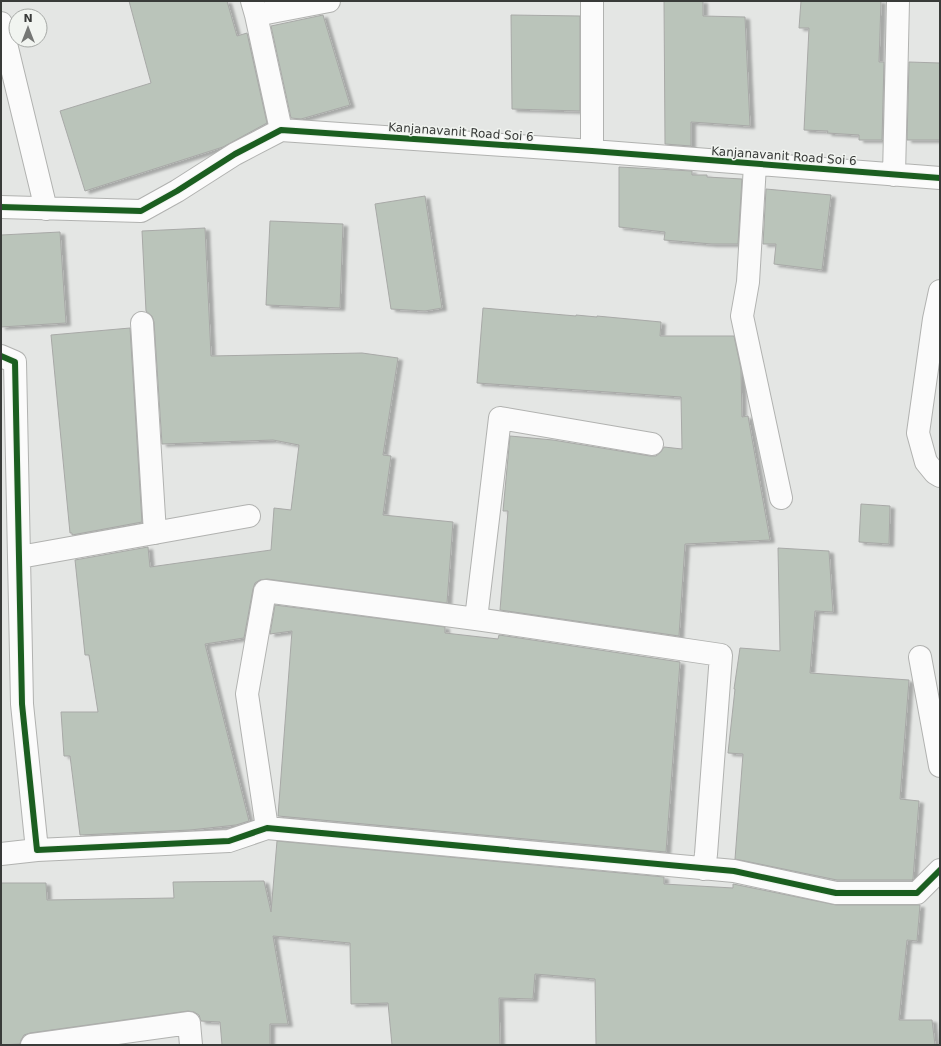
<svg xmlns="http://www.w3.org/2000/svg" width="941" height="1046" font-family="'DejaVu Sans',sans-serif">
<defs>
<filter id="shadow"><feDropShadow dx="4.5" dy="2.5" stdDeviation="1" flood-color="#0004"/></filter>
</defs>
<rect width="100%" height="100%" fill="#e4e6e4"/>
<path fill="#bac4ba" stroke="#a8a9a7" filter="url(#shadow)" d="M129 1H227L237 36 247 33 267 123 223 147 85 191 60 111 151 83Z
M664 1H703V16L745 17 750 126 691 122V146L665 144Z
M801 1H881L879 62H884L882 140H859V135L827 133 828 131 804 130 809 28H799Z
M323 15 350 105 301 119 291 118 271 26Z
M511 15 580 16V111L512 109Z
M909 62 940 63V140H907Z
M619 167 692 171V175H707V177L742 179 738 244H712L664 240 665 232 619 227Z
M766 189 831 195 822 270 774 264 776 244H763Z
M425 196 442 308 425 311 391 309 375 204Z
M270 221 343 224 340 308 266 305Z
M205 228 211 356 362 353 398 358 383 455 391 456 383 515 453 522 447 603 267 579 260 580 255 583 253 589 244 638 205 644 249 821 236 825 190 830 80 835 70 756H64L61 712H98L89 655H85L75 560 148 547 150 567 271 550 274 508 291 510 299 445 273 440 162 444 154 322 152 316 146 311 142 231Z
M60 232 66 323 1 327V235Z
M483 308 576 316V315L597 317V316L661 322 660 336H734L741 369 742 417 748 416 770 540 685 544 679 636 500 610 508 511H503L510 436 553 440 650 456H656L661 452 664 447 682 449 681 397 477 383Z
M130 328 142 522 72 535V533H70L51 335Z
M861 504 890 506 889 544 859 542Z
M778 548 829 551 833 612 815 611 810 673 909 680 900 799 919 801 913 879 912 880H837L735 859 743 754 728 753 735 689H734L740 648 780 651Z
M275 605 445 627V633L498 639 499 635 680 662 666 852 278 816 292 631 270 634Z
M277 841 664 877V884L733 888V884L836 905H920L917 941 907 940 899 1020H932L935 1045H596L595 979 535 974 533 999 499 998 500 1045H392L388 1003 351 1004 350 943 273 936 288 1024H270V1045H222L220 1022 201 1021 199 1015 194 1012 188 1011 30 1033 24 1035 21 1040 20 1044 1 1045V883H46L47 900 174 898 173 882 264 881 271 912Z"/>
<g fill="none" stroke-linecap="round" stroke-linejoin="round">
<defs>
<path id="minor" d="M252 1 256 15 281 130
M592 1V151
M256 15 329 1
M1 23 46 209
M755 165 748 282 742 316 781 498
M894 175 898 1
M1 207 141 211 177 191 235 154 281 130 592 151 940 178
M940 291 934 319 918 433 926 462 935 473 940 476
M142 323 155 533
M1 356 15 362 22 704 37 850 229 841 267 828 734 871 836 893H917L940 870
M20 557 249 516
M476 619 500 418 652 444
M920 657 940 766
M267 828 247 694 265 591 476 619 721 655 706 854 704 869
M1 854 37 850
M32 1045 189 1023 191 1045"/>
</defs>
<use href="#minor" stroke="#b1b2b0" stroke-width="24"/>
<use href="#minor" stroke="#fbfbfb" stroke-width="22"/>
<defs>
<path id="cycleway" d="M1 207 141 211 177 191 235 154 281 130 592 151 940 178
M1 356 15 362 22 704 37 850 229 841 267 828 734 871 836 893H917L940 870"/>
</defs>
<use href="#cycleway" stroke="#f1f4f0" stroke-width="8"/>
<use href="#cycleway" stroke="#1b5e20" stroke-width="6"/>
</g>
<g text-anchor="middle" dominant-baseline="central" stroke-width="3" stroke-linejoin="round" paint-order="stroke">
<g font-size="12" fill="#393b39" stroke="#f1f4f0">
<text transform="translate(461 132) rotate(4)">Kanjanavanit Road Soi 6</text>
<text transform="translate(784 156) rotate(4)">Kanjanavanit Road Soi 6</text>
</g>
</g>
<rect width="941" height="1046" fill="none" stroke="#393b39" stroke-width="4"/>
<g transform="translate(28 28)"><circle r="19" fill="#f1f4f0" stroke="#a7aaa7"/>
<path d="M0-3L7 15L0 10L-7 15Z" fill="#757775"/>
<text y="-6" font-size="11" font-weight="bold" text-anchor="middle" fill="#393b39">N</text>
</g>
</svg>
